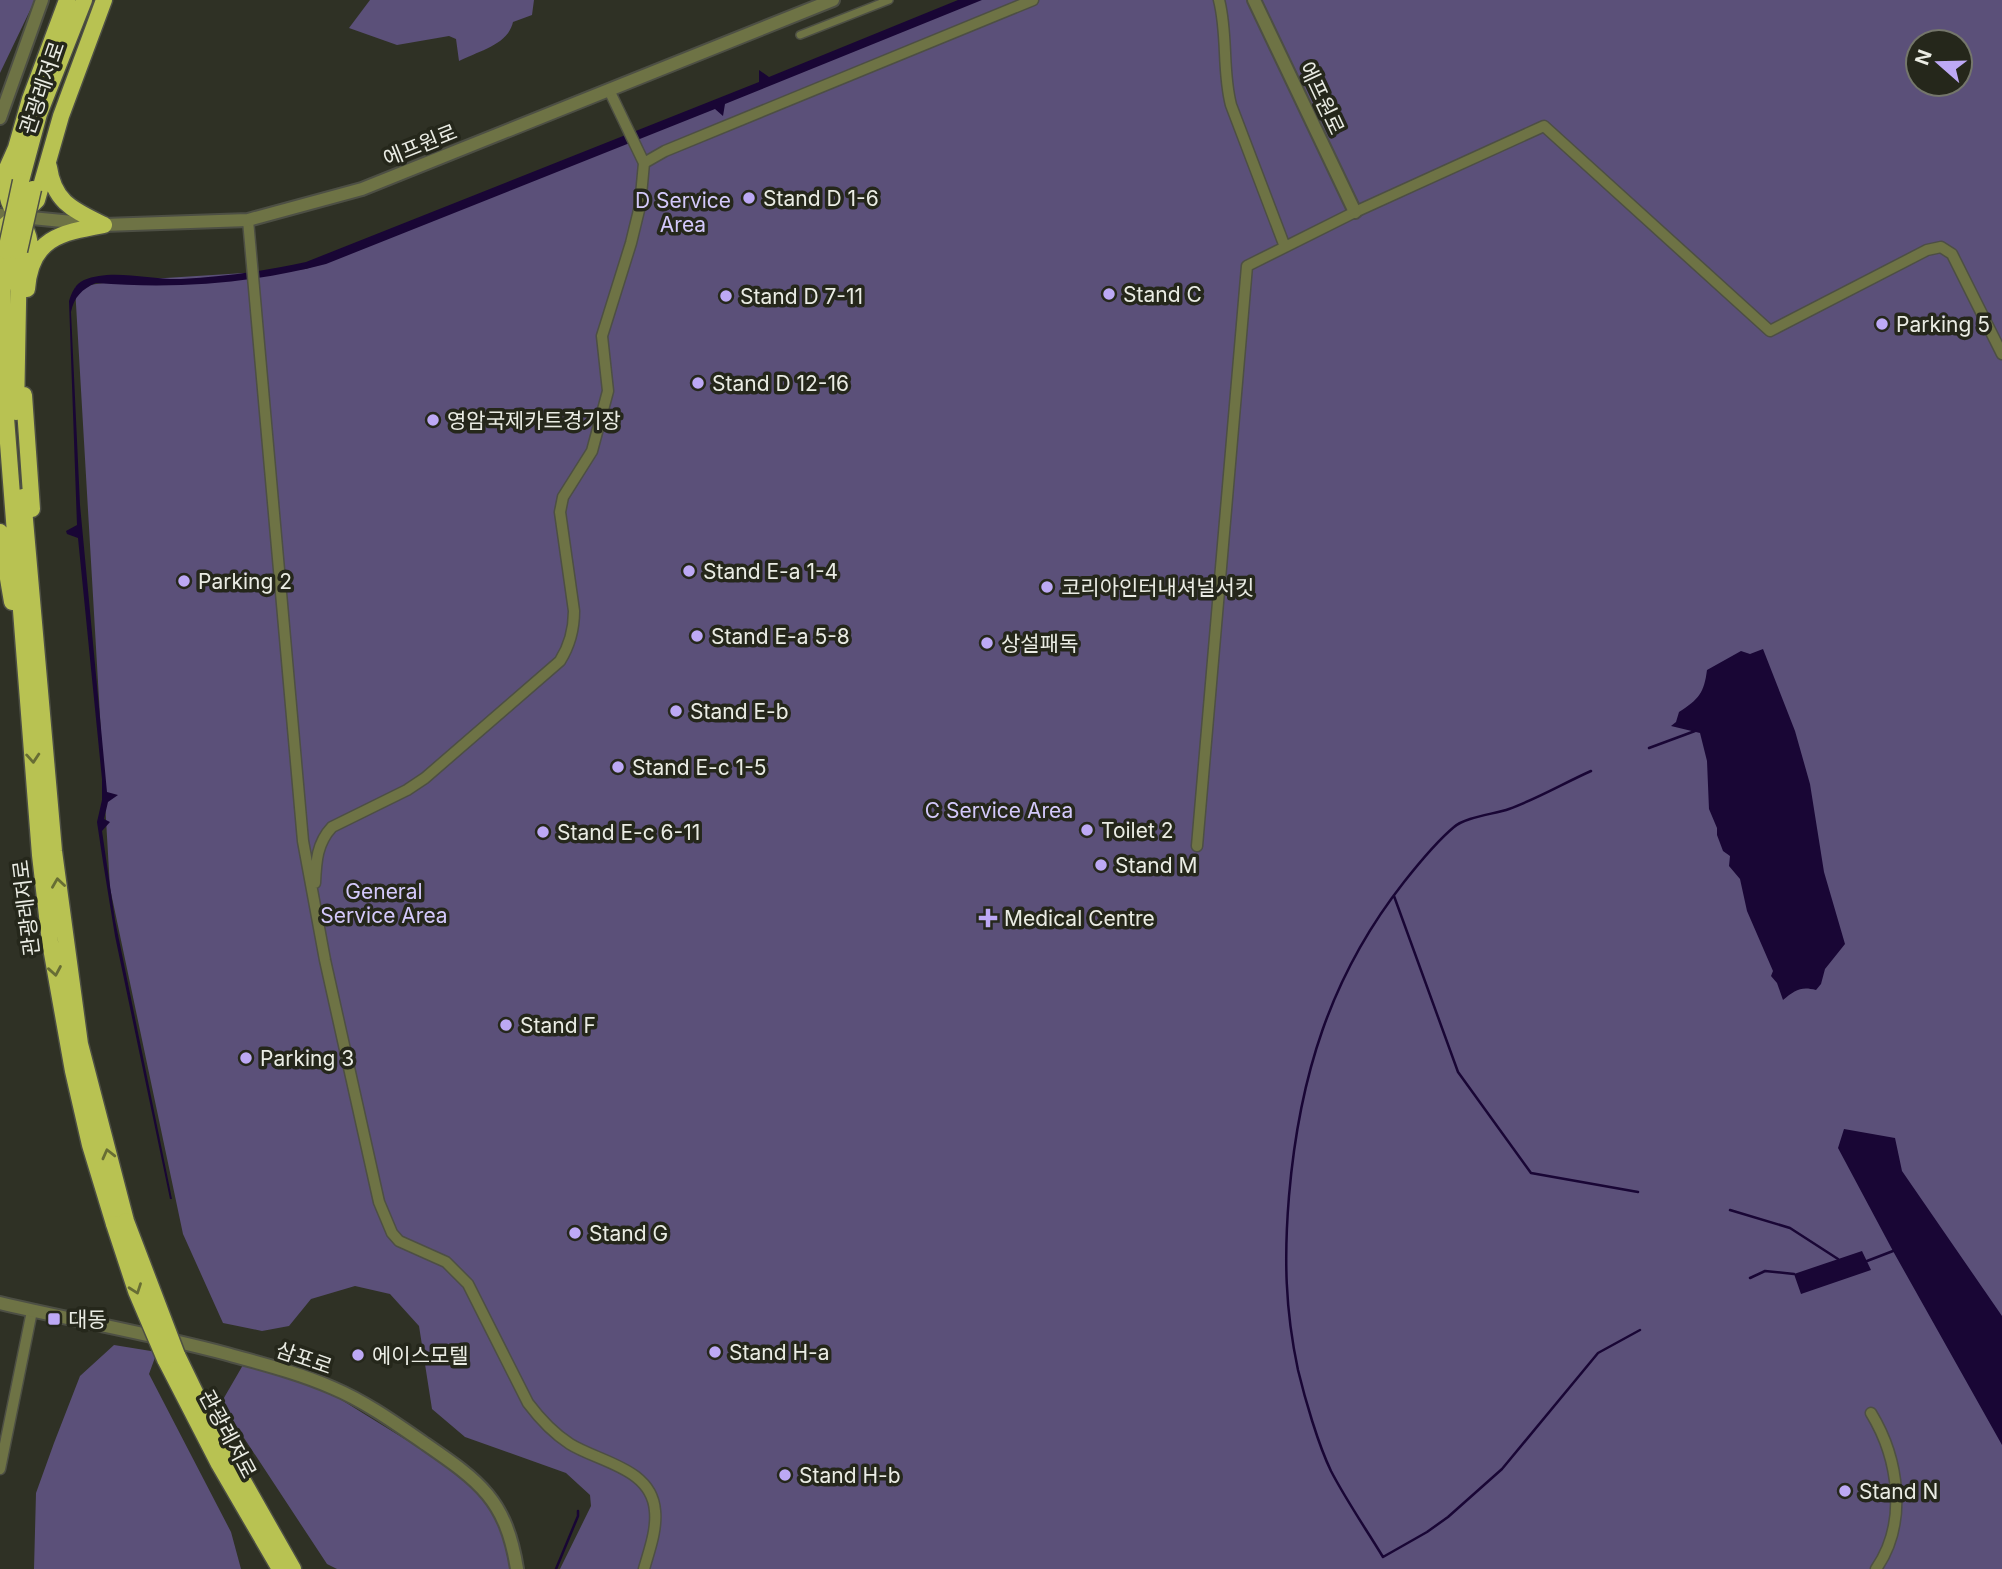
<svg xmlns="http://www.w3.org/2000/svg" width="2002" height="1569" font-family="Inter,'Noto Sans KR',sans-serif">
<rect width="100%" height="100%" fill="#2f3125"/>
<path fill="#5b5079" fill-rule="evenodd" d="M0 0H35L0 73Z
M370 0H534L532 15 513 22C508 45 478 51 459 61L456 39 449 36 397 45 349 28Z
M970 0H2002V1569H560L591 1506 590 1495 566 1473 465 1437 432 1409 419 1326 390 1294 355 1286 311 1299 289 1326 262 1331 223 1323 183 1234 110 888 75 287 118 281 306 269ZM1918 42H1960V84H1918Z
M114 1345 157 1352 149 1374 231 1532 241 1569H34L36 1493 54 1443 80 1376Z
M243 1365 295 1379 340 1399 450 1467 484 1498 501 1529 510 1569H337L327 1564 221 1403Z"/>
<path fill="#190635" d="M958 0H982L725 104 723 116 715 109 326 264C249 284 174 289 96 283 82 289 74 297 71 312L80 505 107 792 118 795 108 802 104 819 110 822 102 831 115 920 172 1199H170L115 936 103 862 97 822 102 800V779L78 538 67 534 66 531 77 525 69 301C72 292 75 284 84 280 111 268 152 280 181 279 224 277 264 271 306 262L759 82V70L769 77Z
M1763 649 1795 731 1810 784 1824 872 1845 944 1825 969 1821 984 1816 990C1801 986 1795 990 1783 1000L1777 983 1771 976 1773 971 1747 911 1740 879 1729 866 1730 856 1723 851 1717 835V828L1709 809 1707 761 1700 733 1671 726 1676 722 1679 712C1699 699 1704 693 1707 670L1741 651 1750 654Z
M1844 1129 1895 1138 1902 1171 2002 1316V1445L1893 1251 1838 1148Z
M1862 1251 1871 1270 1801 1294 1794 1274Z"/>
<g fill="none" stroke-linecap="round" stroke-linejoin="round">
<path stroke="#190635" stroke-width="2.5" d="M1649 748 1695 731
M1591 771C1564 783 1537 799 1509 809 1495 814 1465 817 1454 827 1436 842 1419 863 1404 882 1330 976 1299 1078 1289 1196 1284 1257 1285 1309 1298 1370 1305 1399 1318 1444 1331 1471 1346 1500 1366 1529 1383 1557L1427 1532 1448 1517 1502 1469 1598 1353 1640 1330
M1394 896 1458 1072 1531 1173 1638 1192
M1730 1210 1790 1228 1838 1259
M1867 1261 1893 1251
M1750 1278 1765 1271 1794 1274
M556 1569 578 1516V1511"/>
<defs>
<path id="pedestrian" d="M800 35 889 0"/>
<path id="minor" d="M1219 0C1228 35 1222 71 1231 105L1285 247
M644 163 665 151 1033 0
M248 220 303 841 325 960 379 1202 392 1233 399 1241 446 1262 468 1284 528 1403C540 1419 553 1433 570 1444 599 1462 652 1468 655 1511 657 1530 649 1551 644 1569
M1197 846 1247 266 1355 212 1544 126 1770 331 1927 250 1941 247 1952 254 2002 354
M315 883C316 861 317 843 332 827L407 790 425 778 560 661C570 645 574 630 574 611L560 512 563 497 592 451 608 391 602 336 631 243 640 206 644 163 609 90
M1871 1413C1899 1459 1908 1523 1876 1569
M0 1469 32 1311"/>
<path id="tertiary" d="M1254 0 1355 212
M0 118 42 0
M0 215 104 225 248 220 362 189 833 0
M0 1303C76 1321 152 1334 227 1354 263 1364 299 1373 333 1388 366 1402 395 1423 424 1443 479 1481 506 1499 517 1569"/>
<path id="trunk" d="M49 167C54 203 74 210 104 225
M11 170C9 180 7 188 8 198 10 209 19 217 24 226 31 238 31 252 29 264
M21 181 39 114 84 0
M0 184 16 148 30 99 67 0
M0 231C10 218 26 212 37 200L61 116 104 0
M6 251 2 291V366L40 855 50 942 73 1071 90 1145 114 1224
M27 289C31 238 60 233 104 225
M24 395 32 509
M16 412 19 251
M23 497 54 851 80 1044 126 1221
M0 532 12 602
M177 1355 209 1421 293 1569
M165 1359 219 1464 280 1569"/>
</defs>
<use href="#pedestrian" stroke="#4d4f44" stroke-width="10"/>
<use href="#minor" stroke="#4d4f44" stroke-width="13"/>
<use href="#tertiary" stroke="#4d4f44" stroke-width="16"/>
<use href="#trunk" stroke="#4d4f44" stroke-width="19"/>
<use href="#pedestrian" stroke="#6e7345" stroke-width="7"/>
<use href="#minor" stroke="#6e7345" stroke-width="10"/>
<use href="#tertiary" stroke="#6e7345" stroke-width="12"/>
<use href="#trunk" stroke="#b8c252" stroke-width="16"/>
<defs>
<path id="trunk-bridge" d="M6 251 21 181
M19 251 33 189
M126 1221 177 1355
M114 1224 136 1291 165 1359"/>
</defs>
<use href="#trunk-bridge" stroke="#4d4f44" stroke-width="19" stroke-linecap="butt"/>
<use href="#trunk-bridge" stroke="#b8c252" stroke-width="16"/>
</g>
<defs><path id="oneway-chevron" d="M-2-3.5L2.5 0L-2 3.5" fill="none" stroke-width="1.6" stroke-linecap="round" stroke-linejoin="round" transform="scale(1.75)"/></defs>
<g stroke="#676d34">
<use href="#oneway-chevron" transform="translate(33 758) rotate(86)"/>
<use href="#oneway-chevron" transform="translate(58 883) rotate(-98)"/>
<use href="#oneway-chevron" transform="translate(55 971) rotate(80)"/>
<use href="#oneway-chevron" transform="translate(108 1154) rotate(-104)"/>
<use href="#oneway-chevron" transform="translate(136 1289) rotate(70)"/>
</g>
<g fill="#bda9f5" stroke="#25271b" stroke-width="2.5">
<circle cx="749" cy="198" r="7"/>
<circle cx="1109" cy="294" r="7"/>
<circle cx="726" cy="296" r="7"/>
<circle cx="1882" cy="324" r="7"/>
<circle cx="698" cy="383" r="7"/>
<circle cx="433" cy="420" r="7"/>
<circle cx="689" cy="571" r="7"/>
<circle cx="184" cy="581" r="7"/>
<circle cx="1047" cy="587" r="7"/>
<circle cx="697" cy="636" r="7"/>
<circle cx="987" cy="643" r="7"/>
<circle cx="676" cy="711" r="7"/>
<circle cx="618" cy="767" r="7"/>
<circle cx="1087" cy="830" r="7"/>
<circle cx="543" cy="832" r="7"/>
<circle cx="1101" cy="865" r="7"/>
<path d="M984.5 907.5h7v7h7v7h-7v7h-7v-7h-7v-7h7z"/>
<circle cx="506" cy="1025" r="7"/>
<circle cx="246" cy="1058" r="7"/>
<circle cx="575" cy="1233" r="7"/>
<rect x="47" y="1312" width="14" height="14" rx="3.5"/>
<circle cx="715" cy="1352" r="7"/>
<circle cx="358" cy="1355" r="7"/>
<circle cx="785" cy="1475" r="7"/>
<circle cx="1845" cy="1491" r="7"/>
</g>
<g text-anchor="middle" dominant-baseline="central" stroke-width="7" stroke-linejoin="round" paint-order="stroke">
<g font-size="21" fill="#eaece4" stroke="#25271b">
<text transform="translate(42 88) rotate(-71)">관광레저로</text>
<text transform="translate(1322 98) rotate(65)">에프원로</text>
<text transform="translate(420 145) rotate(-22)">에프원로</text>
<text transform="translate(26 908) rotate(-97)">관광레저로</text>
<text transform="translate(304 1358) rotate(19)">삼포로</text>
<text transform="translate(228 1434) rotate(62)">관광레저로</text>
</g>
<g font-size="21" fill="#eaece4" stroke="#25271b" text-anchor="start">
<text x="763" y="198">Stand D 1-6</text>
<text x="1123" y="294">Stand C</text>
<text x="740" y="296">Stand D 7-11</text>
<text x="1896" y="324">Parking 5</text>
<text x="712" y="383">Stand D 12-16</text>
<text x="447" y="420">영암국제카트경기장</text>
<text x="703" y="571">Stand E-a 1-4</text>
<text x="198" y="581">Parking 2</text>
<text x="1061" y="587">코리아인터내셔널서킷</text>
<text x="711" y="636">Stand E-a 5-8</text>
<text x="1001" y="643">상설패독</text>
<text x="690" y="711">Stand E-b</text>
<text x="632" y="767">Stand E-c 1-5</text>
<text x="1101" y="830">Toilet 2</text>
<text x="557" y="832">Stand E-c 6-11</text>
<text x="1115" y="865">Stand M</text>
<text x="1004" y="918">Medical Centre</text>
<text x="520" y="1025">Stand F</text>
<text x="260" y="1058">Parking 3</text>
<text x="589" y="1233">Stand G</text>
<text x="68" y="1319">대동</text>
<text x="729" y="1352">Stand H-a</text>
<text x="372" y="1355">에이스모텔</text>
<text x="799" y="1475">Stand H-b</text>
<text x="1859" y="1491">Stand N</text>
</g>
<g font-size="21" fill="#d4c9fb" stroke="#25271b">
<text x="683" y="200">D Service<tspan x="683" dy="24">Area</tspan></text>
<text x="999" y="810">C Service Area</text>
<text x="384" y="891">General<tspan x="384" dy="24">Service Area</tspan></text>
</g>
</g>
<g transform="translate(1939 63) rotate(290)"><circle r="33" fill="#25271b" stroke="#74766b" stroke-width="2"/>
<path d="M0-5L12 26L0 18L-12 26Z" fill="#bda9f5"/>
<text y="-10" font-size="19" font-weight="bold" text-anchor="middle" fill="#eaece4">N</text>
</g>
</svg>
